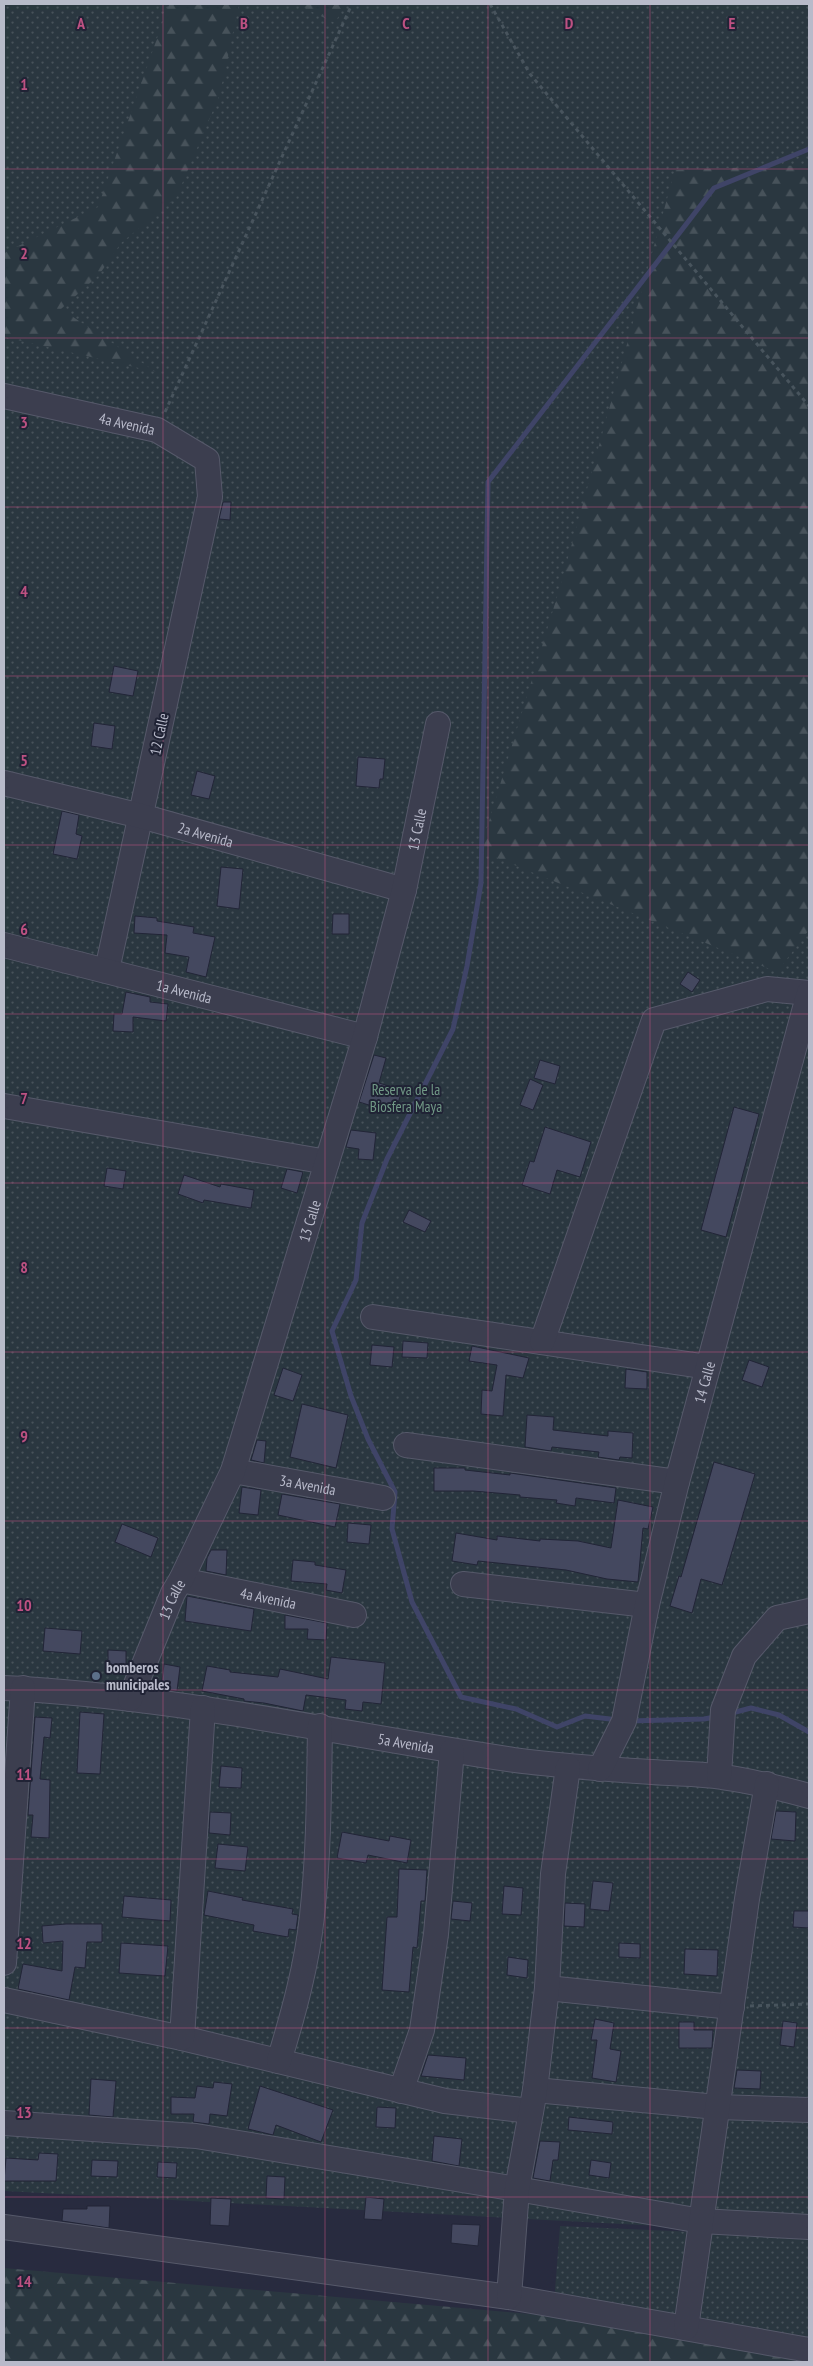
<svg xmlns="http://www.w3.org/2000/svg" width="813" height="2366" font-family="'PT Sans Narrow',sans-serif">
<defs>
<pattern id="grass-dots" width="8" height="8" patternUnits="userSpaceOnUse" patternTransform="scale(1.25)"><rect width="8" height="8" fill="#2a3740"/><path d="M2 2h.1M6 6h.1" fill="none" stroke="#47525a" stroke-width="1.8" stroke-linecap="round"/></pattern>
<pattern id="forest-firs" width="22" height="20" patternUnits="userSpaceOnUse" patternTransform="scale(1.25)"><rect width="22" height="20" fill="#2a3740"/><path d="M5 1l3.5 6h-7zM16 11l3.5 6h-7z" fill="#47525a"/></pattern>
</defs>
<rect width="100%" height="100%" fill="#282b3f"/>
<path fill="url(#grass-dots)" d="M4 4H809V2234L4 2191Z
M560 2226 809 2237V2357L553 2316Z"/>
<path fill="url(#forest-firs)" d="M169 4H239L220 94 176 198 121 243 99 275 61 309 156 372 4 337V253L98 207Z
M296 4H345L335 23Z
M809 165V930L777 972 480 851 560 587 675 170Z
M4 2268 553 2316 809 2357V2362H4Z"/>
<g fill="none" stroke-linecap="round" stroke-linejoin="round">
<path stroke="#3f4467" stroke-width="5" d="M728 1714 751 1708 779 1715 809 1732
M618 1720 585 1716 557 1727 516 1709 461 1697 412 1602 392 1529 395 1492 368 1439 351 1396 332 1331 356 1280 362 1223 387 1159 453 1029 467 966 481 883 488 482 714 188 809 149
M629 1721 704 1719 715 1717"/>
</g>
<path fill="#44485f" stroke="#222537" d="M223 502H231L230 520 219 519Z
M114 666 138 671 133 696 109 692Z
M94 723 115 726 112 749 91 746Z
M358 757 385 759 383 779H380L379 788 356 786Z
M197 771 215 776 209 799 191 795Z
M62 811 79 815 76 834 82 836 77 859 53 854Z
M221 867 243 869 239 909 217 906Z
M333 914H349V934H332Z
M135 916 157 918V921L194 927 193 933 215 937 206 977 186 972 189 957 165 953 167 935 134 933Z
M688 972 700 980 692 992 680 984Z
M126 992 150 997V1002L168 1004 166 1021 133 1017V1032L113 1031 114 1014H122Z
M374 1055 386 1058 379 1083 402 1090 395 1113 359 1102Z
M540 1060 560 1066 555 1084 534 1078Z
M530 1079 543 1085 533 1110 520 1105Z
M734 1107 759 1114 726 1237 701 1230Z
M545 1127 591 1142 580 1177 557 1170 550 1194 522 1185 530 1161 534 1162Z
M351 1130 376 1133 373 1160 358 1159 359 1149 346 1147Z
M107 1168 126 1171 123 1189 104 1186Z
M287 1169 303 1172 297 1193 281 1188Z
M184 1175 220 1187 221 1184 254 1190 251 1208 204 1200 203 1203 178 1194Z
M409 1210 431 1221 425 1232 403 1222Z
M403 1341 428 1343 427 1358 402 1357Z
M372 1345 394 1347 392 1367 370 1365Z
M472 1346 529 1358 523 1378 506 1375 503 1416 481 1414 482 1390 492 1391 497 1365 469 1361Z
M749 1360 769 1367 762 1387 742 1380Z
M283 1368 302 1375 293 1401 274 1395Z
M626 1369 647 1372V1389L625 1388Z
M302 1404 348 1415 336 1468 290 1457Z
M527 1415 554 1417 553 1430 608 1436V1431L633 1433 632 1458 620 1457 619 1460 598 1457 599 1452 552 1447 551 1451 525 1447Z
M257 1440 266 1441 264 1463 251 1460Z
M714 1462 755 1474 722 1585 701 1579 692 1613 670 1606 679 1576 681 1577Z
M434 1468H465V1470L510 1475V1473L616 1488 614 1503 576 1498 575 1506 556 1503 557 1500 520 1497V1495L473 1491H434Z
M242 1487 261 1490 258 1515 239 1513Z
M282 1494 340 1504 335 1527 278 1515Z
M618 1500 653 1507 648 1529 643 1528 638 1582 607 1579 566 1570 478 1561 477 1565 452 1561 456 1533 497 1540V1536L540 1541V1539L578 1541 611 1548Z
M348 1523 371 1525 369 1544 347 1542Z
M122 1524 158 1538 151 1557 115 1542Z
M211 1550H227L226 1575 206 1571 207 1558Z
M293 1560 315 1562V1565L346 1570 342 1593 326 1590 327 1584 291 1581Z
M187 1596 254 1609 251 1631 185 1621Z
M285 1615 327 1623 326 1640 307 1639 308 1629H285Z
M45 1628 82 1631 80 1654 43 1651Z
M108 1650 126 1651V1668H108Z
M331 1657 385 1663 381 1704 363 1702 362 1711 345 1709 346 1700 306 1695 303 1711 264 1703 244 1701V1699L202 1691 207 1666 230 1670V1672L278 1677 280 1669 328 1679Z
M164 1664 180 1667 177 1691 161 1689Z
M80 1712 104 1714 100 1774 77 1773Z
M35 1717 52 1718 50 1738 44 1737 40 1779 50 1780 49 1838 31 1837 33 1815H28Z
M221 1766 242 1768 241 1788 219 1787Z
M776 1811 796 1812 795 1841 771 1839Z
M210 1812 231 1813 230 1835 209 1833Z
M342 1832 389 1841 390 1836 411 1840 407 1863 368 1855 366 1863 337 1858Z
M218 1844 248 1847 245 1871 215 1868Z
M399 1869 427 1870 425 1901H421L417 1948 413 1947 409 1992 382 1990 387 1917H397Z
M593 1881 613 1883 609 1911 590 1909Z
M504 1886 523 1888 521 1915 502 1914Z
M208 1891 243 1898 242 1900 293 1909 292 1914 298 1915 296 1930 289 1929 288 1937 253 1931 254 1925 204 1915Z
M124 1896 171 1900 170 1921 122 1917Z
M453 1901 472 1903 470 1921 451 1919Z
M565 1903 585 1904 584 1927 564 1926Z
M794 1911H809V1928L793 1927Z
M66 1924H102V1942H87L85 1968 75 1967 69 2000 18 1989 23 1964 62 1971 63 1941 43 1943 42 1926Z
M121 1943 168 1946 165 1976 119 1973Z
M619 1943 640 1944V1958L619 1957Z
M685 1949 718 1950 717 1976 684 1974Z
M508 1957 528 1960 527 1978 507 1975Z
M595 2019 614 2023 610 2049 621 2051 616 2082 592 2078 597 2040H591Z
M783 2021 797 2023 794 2047 780 2045Z
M679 2022H694V2030H713L712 2048H679Z
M428 2055 466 2058 464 2080 421 2076Z
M737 2070 761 2071 760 2089 734 2088Z
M91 2079 116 2081 113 2117 89 2115Z
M214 2082 232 2084 227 2116 210 2114 209 2124 193 2122 194 2114H171V2097L195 2098 197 2086 213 2088Z
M260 2086 333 2110 321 2142 276 2125 273 2135 248 2129Z
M377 2107 396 2108 395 2128 376 2127Z
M569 2117 613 2122 612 2134 568 2130Z
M434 2136 462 2139 459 2166 432 2161Z
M540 2141 560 2142 558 2160H553L550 2181 533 2178Z
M39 2153 58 2154 56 2181H4L6 2158 38 2160Z
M92 2160 118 2161 117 2177 91 2176Z
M591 2160 611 2163 609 2178 589 2175Z
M158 2162 177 2163 176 2178 157 2177Z
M267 2176 285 2177 284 2199 266 2198Z
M366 2197 384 2199 382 2220 364 2219Z
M211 2198 231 2199 229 2226 210 2225Z
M87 2206H110L109 2228 62 2221 63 2209H87Z
M452 2224 480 2225 478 2246 451 2243Z"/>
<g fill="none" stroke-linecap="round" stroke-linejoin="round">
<defs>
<g id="minor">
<path id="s1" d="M4 396 157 430 207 460 210 497 107 970"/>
<path id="s2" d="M4 783 141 816 404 890"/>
<path id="s3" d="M4 945 365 1037"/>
<path d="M4 1106 327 1162"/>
<path d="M373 1317 708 1367"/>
<path d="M542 1342 654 1020 767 989 809 993"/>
<path d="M406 1445 677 1482"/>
<path id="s4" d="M233 1471 383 1498"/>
<path id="s5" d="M181 1580 354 1615"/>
<path d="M463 1584 647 1605"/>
<path id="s6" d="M4 1688C176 1696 344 1735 514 1760 560 1766 606 1769 652 1772 675 1774 699 1773 722 1777 752 1781 780 1788 809 1796"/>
<path id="s7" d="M130 1699 173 1593 181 1580 233 1471 365 1037 404 890 438 724"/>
<path id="s8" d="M600 1769 624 1721 647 1605 677 1482 809 993"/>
<path d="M719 1776 723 1710 744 1656 777 1618 809 1611"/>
<path d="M4 1963 23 1688"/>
<path d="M547 1988 732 2007"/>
<path d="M4 2000 182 2038 445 2101 531 2111"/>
<path d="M182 2038 203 1708"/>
<path d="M279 2061C293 2015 307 1965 312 1916 319 1853 319 1790 320 1726"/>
<path d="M535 2090 717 2107 809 2110"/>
<path d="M401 2091 422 2030 436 1934 452 1751"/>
<path d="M4 2123 196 2136 517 2189 701 2221 809 2227"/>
<path d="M4 2227 509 2297 809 2350"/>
<path d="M509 2297 517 2189 535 2090 547 1988 553 1874 568 1767"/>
<path d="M686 2328 747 1899 767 1784"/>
</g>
</defs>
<use href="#minor" stroke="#56596a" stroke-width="26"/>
<path stroke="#48545d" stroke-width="3" stroke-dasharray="4 4" stroke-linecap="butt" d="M490 4 530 74 809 406
M165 412 352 4
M750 2006 809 2004"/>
<use href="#minor" stroke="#3c3e4f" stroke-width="24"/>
</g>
<path fill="none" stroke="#be5182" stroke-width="1" stroke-opacity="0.55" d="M163 4V2362M325 4V2362M488 4V2362M650 4V2362M4 169H809M4 338H809M4 507H809M4 676H809M4 845H809M4 1014H809M4 1183H809M4 1352H809M4 1521H809M4 1690H809M4 1859H809M4 2028H809M4 2197H809"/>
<circle fill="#5c6f8a" stroke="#202335" stroke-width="2" cx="96" cy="1676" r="5"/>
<g text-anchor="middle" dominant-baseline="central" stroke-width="4" stroke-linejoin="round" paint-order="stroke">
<g font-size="15" fill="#b8baca" stroke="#202335">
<text stroke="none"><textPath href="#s1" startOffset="126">4a Avenida</textPath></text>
<text transform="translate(159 734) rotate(-78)">12 Calle</text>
<text stroke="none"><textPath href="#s7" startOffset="918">13 Calle</textPath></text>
<text stroke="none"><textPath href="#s2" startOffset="208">2a Avenida</textPath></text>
<text stroke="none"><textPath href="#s3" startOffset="186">1a Avenida</textPath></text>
<text stroke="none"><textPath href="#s7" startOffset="512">13 Calle</textPath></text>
<text stroke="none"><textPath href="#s8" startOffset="402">14 Calle</textPath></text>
<text stroke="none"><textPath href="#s4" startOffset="76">3a Avenida</textPath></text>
<text stroke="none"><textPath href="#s5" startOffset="89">4a Avenida</textPath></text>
<text stroke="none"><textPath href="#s7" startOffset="108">13 Calle</textPath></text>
<text stroke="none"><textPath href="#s6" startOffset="406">5a Avenida</textPath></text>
</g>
<g font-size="15" fill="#719986" stroke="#202335">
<text x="406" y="1089">Reserva de la<tspan x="406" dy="17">Biosfera Maya</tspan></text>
</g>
<g font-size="15" font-weight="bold" fill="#b8baca" stroke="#202335" text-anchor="start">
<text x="106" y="1667">bomberos<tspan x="106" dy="17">municipales</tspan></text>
</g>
</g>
<g font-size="16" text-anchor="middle" font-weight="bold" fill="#be5182" stroke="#202335" stroke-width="4" stroke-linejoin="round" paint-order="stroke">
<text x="81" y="29">A</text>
<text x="244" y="29">B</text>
<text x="406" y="29">C</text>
<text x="569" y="29">D</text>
<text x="732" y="29">E</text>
<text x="24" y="90">1</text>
<text x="24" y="259">2</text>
<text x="24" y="428">3</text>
<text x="24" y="597">4</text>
<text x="24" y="766">5</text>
<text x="24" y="935">6</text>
<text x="24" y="1104">7</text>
<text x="24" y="1273">8</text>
<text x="24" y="1442">9</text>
<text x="24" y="1611">10</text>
<text x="24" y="1780">11</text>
<text x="24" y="1949">12</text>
<text x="24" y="2118">13</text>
<text x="24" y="2287">14</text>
</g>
<rect width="813" height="2366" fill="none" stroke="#b8baca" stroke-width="10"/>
</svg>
